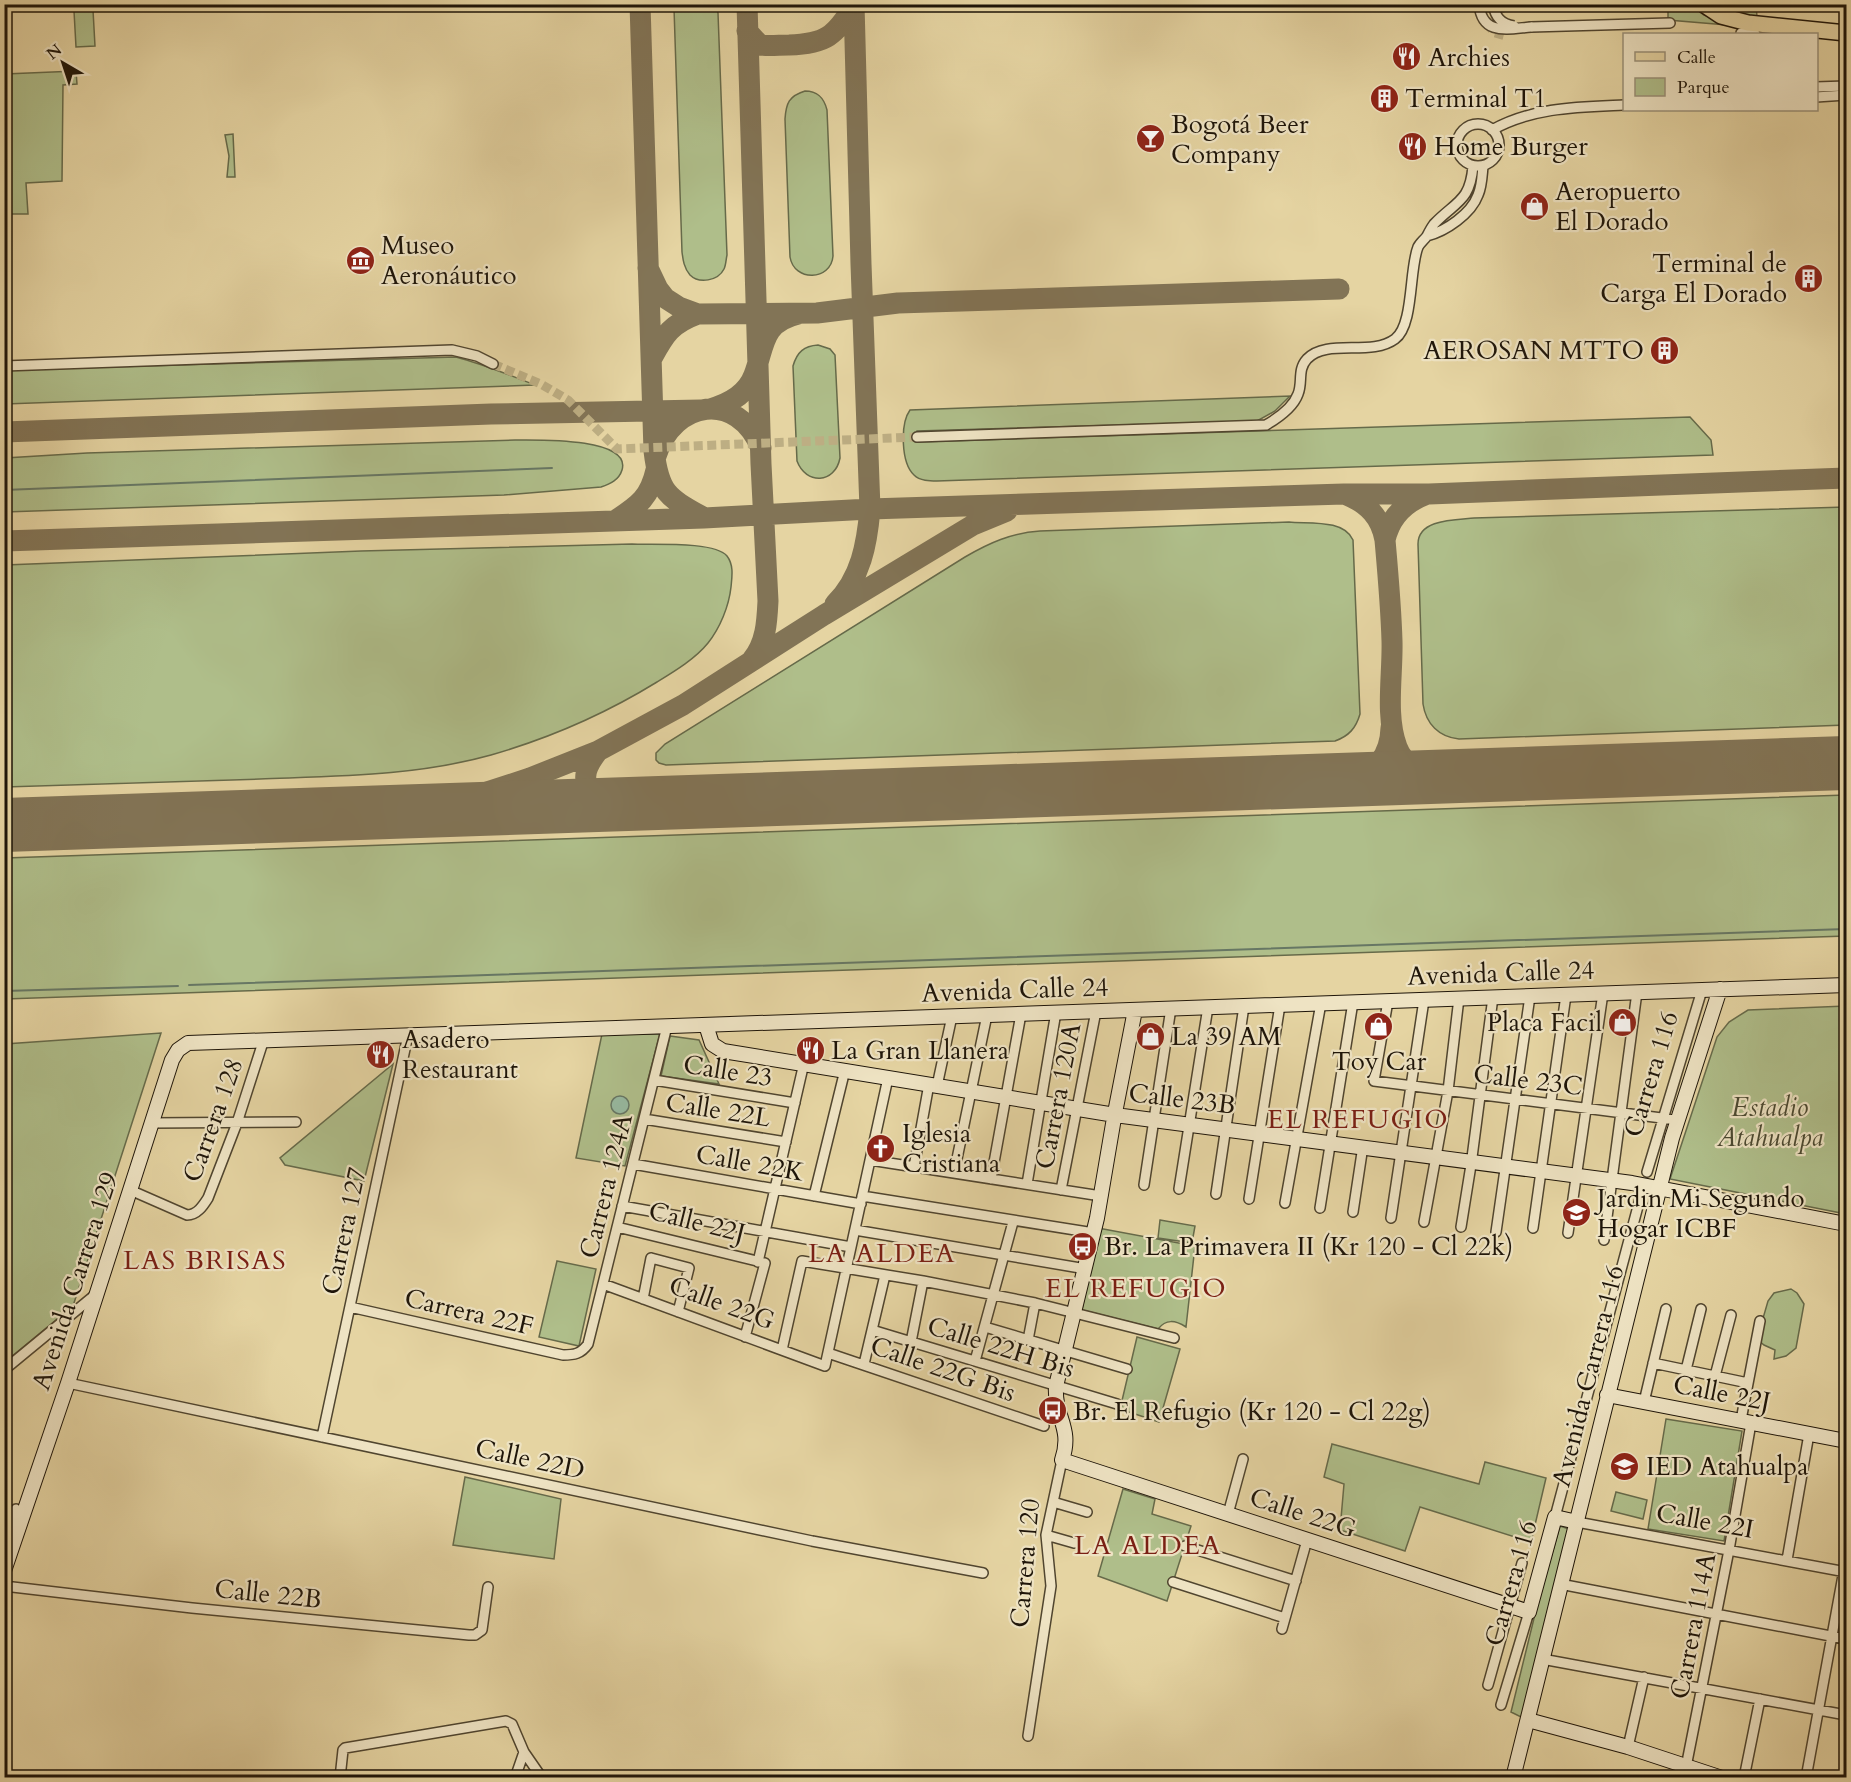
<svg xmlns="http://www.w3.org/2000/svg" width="1851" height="1782" font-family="Cardo,serif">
<rect width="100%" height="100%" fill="#e5d4a2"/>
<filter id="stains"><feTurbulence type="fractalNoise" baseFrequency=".00333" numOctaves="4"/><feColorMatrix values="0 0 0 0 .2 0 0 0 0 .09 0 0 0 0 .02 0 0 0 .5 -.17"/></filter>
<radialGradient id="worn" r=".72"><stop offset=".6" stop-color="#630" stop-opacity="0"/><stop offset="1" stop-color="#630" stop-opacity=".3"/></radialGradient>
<path fill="#afbe8a" stroke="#666a4a" stroke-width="1.5" d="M676 4 716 5 718 13 727 255C726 259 726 265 724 269 718 281 699 284 690 275 684 268 683 260 682 252L674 8Z
M1676 5H1690L1704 15 1739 26 1668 20V11L1676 10Z
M1714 5H1756L1757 17 1732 12Z
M93 10 95 46 76 47 74 11Z
M76 71 77 84 63 85 62 181 26 183 28 214H5V74Z
M805 91C818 91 824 98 827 110L833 256C831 281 794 282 790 257L785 119C786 103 789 96 805 91Z
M233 134 235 177H227L229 156 225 135Z
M818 345 830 349 835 355 840 458C835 484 806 485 797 461L793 366C797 352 804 346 818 345Z
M456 357C483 364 509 375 535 385L5 404 4 370Z
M1290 396 1275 411 1257 421 917 431 916 442 1690 417 1711 440 1713 455 937 481C930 481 920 481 914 475 901 463 900 424 910 410Z
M515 440C535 440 632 437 622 470 619 480 610 484 601 487L504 495 5 512V458L87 453Z
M1846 507V725L1459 739C1439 737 1426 724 1423 704L1418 544C1418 519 1455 520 1474 518Z
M1289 522C1309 524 1344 519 1353 540L1360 714C1356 728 1349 736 1335 741L666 765 659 763 656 760V753L665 744 965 557C989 543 1011 533 1040 531Z
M632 544C652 545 715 541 727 556 734 565 732 577 731 587 729 606 720 628 708 643 695 659 675 671 657 682 605 714 550 738 491 755 416 776 338 776 260 779 175 781 90 784 5 787V565L361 551Z
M1846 795V936L5 999V858Z
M1846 1006V1214L1670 1179 1717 1037 1729 1022 1748 1010Z
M161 1033 73 1306 5 1362V1044Z
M602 1034H660L625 1166 576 1158Z
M670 1036 699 1040 719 1084 661 1076Z
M393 1064 364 1181 285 1165 280 1158Z
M1160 1220 1195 1226 1192 1243 1158 1238Z
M1098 1228 1195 1246 1186 1327C1175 1320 1166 1319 1158 1329L1082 1310Z
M557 1261 596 1269 579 1346 539 1337Z
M1791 1289 1797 1293 1804 1304 1796 1348 1786 1356 1774 1359 1775 1350 1764 1345 1757 1339 1768 1301 1774 1293Z
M1137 1337 1180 1349 1159 1422 1120 1409Z
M1666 1419 1742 1431 1724 1541 1648 1529Z
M1332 1444 1479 1484 1485 1462 1546 1478 1531 1542 1420 1507 1405 1551 1340 1530 1344 1484 1324 1477Z
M465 1477 561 1499 554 1559 453 1545Z
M1123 1489 1155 1499 1152 1514 1191 1526 1167 1601 1098 1576Z
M1616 1492 1647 1500 1643 1519 1611 1511Z
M1560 1526 1569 1529 1523 1718 1511 1712 1538 1602Z"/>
<path fill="#97b9a0" stroke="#677764" stroke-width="1.5" d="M611 1105a9 9 0 1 1 18 0a9 9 0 1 1-18 0Z"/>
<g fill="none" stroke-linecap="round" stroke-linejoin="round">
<path stroke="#677764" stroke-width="2" d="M4 490 552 468
M189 985 1846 929
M4 991 178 986"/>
<path stroke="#827456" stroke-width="21" d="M640 4 654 451C659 492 667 497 701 516
M747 4 761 464 768 601C767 622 766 643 752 660
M747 31 760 45C769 46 779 45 789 45 826 44 835 36 855 4
M648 268 658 289 665 298 679 307 698 314 817 313 898 303 1339 289
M652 358C665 334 671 324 698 314
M710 409C728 404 747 394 754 375 765 346 761 323 798 314
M4 432 491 414 701 410
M656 456C674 400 737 390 761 448
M1347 495C1368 504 1381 517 1385 540
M1425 495C1404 503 1390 518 1385 540 1388 574 1391 607 1392 641 1393 674 1385 716 1397 747 1404 766 1421 772 1440 776
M616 520C639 505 650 497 656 470
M4 541 704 518 870 509 1344 494H1429L1846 478
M835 604C861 578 867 544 870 509L861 264 854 4
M598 751C571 786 592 794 625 804
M1350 780C1376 772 1390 756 1391 728
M392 812 484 793 530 778 598 751 683 705 824 615 973 525 1007 511"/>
<path stroke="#827456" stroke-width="54" d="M4 825 1846 763"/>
<path stroke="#bdae83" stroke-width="9" stroke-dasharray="9 4.5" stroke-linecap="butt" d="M1489 4 1490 22 1494 28
M1500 4V23
M1486 23 1495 33 1506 36
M493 364 541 384 568 400 617 449 917 437"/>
<defs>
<path id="street" d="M1531 27 1670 23
M1741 33 1755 34
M1816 87 1846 86
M1816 97 1846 95
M1457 145a21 21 0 1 1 42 0a21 21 0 1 1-42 0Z
M1492 130C1533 107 1579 107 1624 105
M1427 236C1446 231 1471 214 1478 195 1482 186 1482 176 1483 166
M4 366 452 350 477 356 493 364
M917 437 1266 425C1278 418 1293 408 1298 394 1303 382 1297 370 1307 359 1327 338 1371 357 1395 339 1414 325 1409 269 1418 247 1420 243 1424 240 1427 236 1429 232 1431 228 1434 224 1456 201 1470 202 1473 166
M1388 1001 1374 1081 1677 1120
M654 1080 795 1103
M937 1086 952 1016
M644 1119 786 1142
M152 1123 296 1122
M870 1160 1101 1196
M633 1164 861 1204
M914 1167 929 1084
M1647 1172 1702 990
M954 1173 987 1015
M991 1179 1021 1014
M1027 1184 1056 1012
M1144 1185 1171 1008
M1179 1189 1208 1007
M130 1190 187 1215C197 1215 203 1206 208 1198L237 1123 264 1039
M1061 1190 1096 1011
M1216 1194 1244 1006
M814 1196 845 1070
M862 1196 1094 1233
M1249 1199 1280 1005
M1285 1203 1321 1003
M622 1206 851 1247
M1320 1208 1353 1002
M1353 1212 1363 1146
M1391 1218 1424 1000
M1424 1222 1448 1091 1459 998
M617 1227 765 1263 745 1337
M1461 1227 1471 1165 1493 997
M1533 1228 1566 995
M855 1230 1086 1269
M1496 1232 1530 996
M1568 1233 1603 993
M1604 1240 1637 992
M758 1262 804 1063
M603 1284 825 1366 888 1078
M643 1299 651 1258 689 1268 678 1312
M350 1307 563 1355C574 1355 581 1354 588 1344L667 1026
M985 1327 1127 1369
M872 1330 1117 1404
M1028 1340 1035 1303
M911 1342 923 1281
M782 1350 802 1261 923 1281 1035 1303 1174 1338
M828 1353 1044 1426
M975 1361 1013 1222
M1653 1363 1748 1383
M864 1364 885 1275
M4 1370 95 1295
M1686 1370 1701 1309
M1715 1376 1731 1315
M68 1383 812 1541 983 1573
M1644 1402 1666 1309
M1741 1420 1760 1321
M322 1437 408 1035
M1053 1502 1087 1512
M1228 1514 1243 1459
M1555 1517 1641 1195
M1577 1522 1846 1572
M1046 1535 1074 1543
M4 1543 16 1509
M1185 1546 1296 1581
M1787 1560 1809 1434
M1173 1582 1285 1618
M1560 1584 1846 1639
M4 1586 192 1608 469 1635H475L482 1630 488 1587
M1282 1629 1307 1540
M1542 1659 1846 1715
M1488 1685 1522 1563
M1501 1705 1529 1612
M1028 1736 1051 1586 1046 1535 1062 1460
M1628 1747 1644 1677
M1686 1767 1729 1550 1751 1423
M340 1778 343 1750 345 1748 506 1721 512 1724 524 1752 542 1778
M515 1778 524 1752
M1018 1778V1777
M1744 1778 1760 1699
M1806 1778 1846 1559"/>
<path id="secondary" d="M1135 1010 1114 1118 1097 1218 1056 1386C1054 1418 1073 1427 1062 1460L1529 1612 1555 1517 1577 1522
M706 1025 712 1044 723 1051 1115 1115 1632 1183 1846 1224
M1607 1395 1846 1441
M4 1571 68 1383 172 1060 178 1050 188 1043 1846 985
M1528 1720 1628 1747 1722 1778
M1513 1778 1672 1138 1720 989"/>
<path id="primary" d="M1703 4 1721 16 1748 23 1846 33"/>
</defs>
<use href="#street" stroke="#50452f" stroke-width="12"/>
<use href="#secondary" stroke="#1e1509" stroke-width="16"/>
<use href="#primary" stroke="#1e1509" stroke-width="18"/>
<use href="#street" stroke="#eee3c3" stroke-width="9"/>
<use href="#secondary" stroke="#eee3c3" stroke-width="14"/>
<use href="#primary" stroke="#e5d4a2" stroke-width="15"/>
<defs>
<path id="street-bridge" d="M1479 4C1482 36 1507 29 1531 27
M1493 4C1495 17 1501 24 1514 26"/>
</defs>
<use href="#street-bridge" stroke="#50452f" stroke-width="12" stroke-linecap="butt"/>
<use href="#street-bridge" stroke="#eee3c3" stroke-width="9"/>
</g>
<defs>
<symbol id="restaurant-disc" viewBox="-11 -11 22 22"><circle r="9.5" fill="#8f2418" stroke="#eee3c3"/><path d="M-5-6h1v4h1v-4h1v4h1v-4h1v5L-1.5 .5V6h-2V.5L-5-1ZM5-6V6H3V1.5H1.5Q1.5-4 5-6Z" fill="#fff"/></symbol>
<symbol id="building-disc" viewBox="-11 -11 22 22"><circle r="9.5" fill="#8f2418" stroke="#eee3c3"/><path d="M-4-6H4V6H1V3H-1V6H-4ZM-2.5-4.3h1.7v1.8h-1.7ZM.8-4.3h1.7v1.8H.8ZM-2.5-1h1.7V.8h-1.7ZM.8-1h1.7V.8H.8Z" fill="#fff"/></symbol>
<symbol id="bar-disc" viewBox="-11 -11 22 22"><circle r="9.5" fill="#8f2418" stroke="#eee3c3"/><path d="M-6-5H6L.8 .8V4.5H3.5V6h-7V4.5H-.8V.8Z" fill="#fff"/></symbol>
<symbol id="shop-disc" viewBox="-11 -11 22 22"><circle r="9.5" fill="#8f2418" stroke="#eee3c3"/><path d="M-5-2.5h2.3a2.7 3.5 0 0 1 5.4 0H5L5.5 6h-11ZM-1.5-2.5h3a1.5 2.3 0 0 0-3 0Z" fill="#fff"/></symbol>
<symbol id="museum-disc" viewBox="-11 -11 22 22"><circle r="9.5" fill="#8f2418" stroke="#eee3c3"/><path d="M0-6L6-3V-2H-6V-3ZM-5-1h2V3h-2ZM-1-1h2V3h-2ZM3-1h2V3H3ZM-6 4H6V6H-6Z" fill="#fff"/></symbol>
<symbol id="church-disc" viewBox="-11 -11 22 22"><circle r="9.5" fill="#8f2418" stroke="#eee3c3"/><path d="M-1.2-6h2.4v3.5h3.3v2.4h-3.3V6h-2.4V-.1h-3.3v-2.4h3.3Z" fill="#fff"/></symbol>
<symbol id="school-disc" viewBox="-11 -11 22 22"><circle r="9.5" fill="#8f2418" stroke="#eee3c3"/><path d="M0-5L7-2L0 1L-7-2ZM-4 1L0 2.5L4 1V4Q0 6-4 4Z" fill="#fff"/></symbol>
<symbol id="bus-disc" viewBox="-11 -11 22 22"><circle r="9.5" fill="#8f2418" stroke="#eee3c3"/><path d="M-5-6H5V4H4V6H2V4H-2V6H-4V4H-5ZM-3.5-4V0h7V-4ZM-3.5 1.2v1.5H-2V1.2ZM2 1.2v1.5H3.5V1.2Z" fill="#fff"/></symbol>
</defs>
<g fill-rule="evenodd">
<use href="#restaurant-disc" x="1390" y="40" width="33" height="33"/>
<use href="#building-disc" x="1368" y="82" width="33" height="33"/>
<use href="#bar-disc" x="1134" y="122" width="33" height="33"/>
<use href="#restaurant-disc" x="1396" y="130" width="33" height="33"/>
<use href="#shop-disc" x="1518" y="190" width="33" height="33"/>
<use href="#museum-disc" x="344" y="244" width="33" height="33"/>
<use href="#building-disc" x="1792" y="262" width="33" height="33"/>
<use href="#building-disc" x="1648" y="334" width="33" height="33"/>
<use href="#shop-disc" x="1606" y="1006" width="33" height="33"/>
<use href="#shop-disc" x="1362" y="1010" width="33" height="33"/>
<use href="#shop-disc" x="1134" y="1020" width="33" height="33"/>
<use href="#restaurant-disc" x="794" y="1034" width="33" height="33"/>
<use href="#restaurant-disc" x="364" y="1038" width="33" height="33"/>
<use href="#church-disc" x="864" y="1132" width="33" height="33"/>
<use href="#school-disc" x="1560" y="1196" width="33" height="33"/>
<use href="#bus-disc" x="1066" y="1230" width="33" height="33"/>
<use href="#bus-disc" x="1036" y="1394" width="33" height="33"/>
<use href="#school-disc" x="1608" y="1450" width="33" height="33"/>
</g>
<g text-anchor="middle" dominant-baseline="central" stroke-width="4.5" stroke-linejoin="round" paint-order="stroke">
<g font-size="26" fill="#1e1509" stroke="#eee3c3" text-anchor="start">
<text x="1428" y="57">Archies</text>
<text x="1405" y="98">Terminal T1</text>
<text x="1171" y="124">Bogotá Beer<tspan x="1171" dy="30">Company</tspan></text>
<text x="1434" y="146">Home Burger</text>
<text x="1555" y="191">Aeropuerto<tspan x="1555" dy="30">El Dorado</tspan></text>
<text x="381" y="245">Museo<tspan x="381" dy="30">Aeronáutico</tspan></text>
<text x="1787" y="263" text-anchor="end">Terminal de<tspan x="1787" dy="30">Carga El Dorado</tspan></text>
<text x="1644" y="350" text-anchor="end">AEROSAN MTTO</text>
<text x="1602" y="1022" text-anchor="end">Placa Facil</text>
<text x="1171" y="1036">La 39 AM</text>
<text x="402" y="1039">Asadero<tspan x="402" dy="30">Restaurant</tspan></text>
<text x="831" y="1050">La Gran Llanera</text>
<text x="1379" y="1061" text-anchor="middle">Toy Car</text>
<text x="902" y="1133">Iglesia<tspan x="902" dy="30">Cristiana</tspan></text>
<text x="1597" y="1198">Jardin Mi Segundo<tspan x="1597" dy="30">Hogar ICBF</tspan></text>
<text x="1104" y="1246">Br. La Primavera II (Kr 120 - Cl 22k)</text>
<text x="1073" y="1411">Br. El Refugio (Kr 120 - Cl 22g)</text>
<text x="1646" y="1466">IED Atahualpa</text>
</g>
<g font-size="26" fill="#1e1509" stroke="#eee3c3">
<text transform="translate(1501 973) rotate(-2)">Avenida Calle 24</text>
<text transform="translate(1015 990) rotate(-2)">Avenida Calle 24</text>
<text transform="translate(728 1071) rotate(9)">Calle 23</text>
<text transform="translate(1651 1074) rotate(-73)">Carrera 116</text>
<text transform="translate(1528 1080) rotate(7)">Calle 23C</text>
<text transform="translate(1058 1096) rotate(-79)">Carrera 120A</text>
<text transform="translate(1182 1099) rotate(7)">Calle 23B</text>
<text transform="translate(718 1110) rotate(9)">Calle 22L</text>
<text transform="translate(213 1120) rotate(-70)">Carrera 128</text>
<text transform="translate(750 1163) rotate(10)">Calle 22K</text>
<text transform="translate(606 1186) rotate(-76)">Carrera 124A</text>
<text transform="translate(697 1222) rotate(14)">Calle 22J</text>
<text transform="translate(344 1231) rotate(-78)">Carrera 127</text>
<text transform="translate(75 1281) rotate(-72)">Avenida Carrera 129</text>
<text transform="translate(722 1303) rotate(20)">Calle 22G</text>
<text transform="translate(469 1312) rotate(13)">Carrera 22F</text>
<text transform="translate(1001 1347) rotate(17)">Calle 22H Bis</text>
<text transform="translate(943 1369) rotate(19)">Calle 22G Bis</text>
<text transform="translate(1588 1376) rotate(-76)">Avenida Carrera 116</text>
<text transform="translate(1722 1393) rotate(11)">Calle 22J</text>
<text transform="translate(530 1459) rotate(12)">Calle 22D</text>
<text transform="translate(1303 1513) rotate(18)">Calle 22G</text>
<text transform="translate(1705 1521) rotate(10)">Calle 22I</text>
<text transform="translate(1025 1563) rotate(-85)">Carrera 120</text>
<text transform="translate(1511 1583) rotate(-74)">Carrera 116</text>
<text transform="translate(268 1594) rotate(6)">Calle 22B</text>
<text transform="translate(1693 1626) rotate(-79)">Carrera 114A</text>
</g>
<g font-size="26" font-style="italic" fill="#4a4830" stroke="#eee3c3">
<text x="1770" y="1107">Estadio<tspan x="1770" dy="30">Atahualpa</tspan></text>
</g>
<g font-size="27" letter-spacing="1.5" fill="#7a1f14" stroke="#eee3c3">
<text x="1358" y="1119">EL REFUGIO</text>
<text x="882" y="1253">LA ALDEA</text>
<text x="205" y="1260">LAS BRISAS</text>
<text x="1136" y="1288">EL REFUGIO</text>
<text x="1148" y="1545">LA ALDEA</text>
</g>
</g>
<rect width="1851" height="1782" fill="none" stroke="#e5d4a2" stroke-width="24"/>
<rect x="6" y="6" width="1839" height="1770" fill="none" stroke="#1e1509" stroke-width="3"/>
<rect x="12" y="12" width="1827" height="1758" fill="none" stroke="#1e1509" stroke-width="1.5"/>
<rect x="1623" y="33" width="195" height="78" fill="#eee3c3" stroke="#9b9179" stroke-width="1.5"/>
<rect x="1635" y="52" width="30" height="9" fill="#e5d4a2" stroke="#9b9179" stroke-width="1.5"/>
<text x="1677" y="63" font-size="18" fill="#1e1509">Calle</text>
<rect x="1635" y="78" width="30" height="18" fill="#afbe8a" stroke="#9b9179" stroke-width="1.5"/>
<text x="1677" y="93" font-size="18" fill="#1e1509">Parque</text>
<g transform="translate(63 63) rotate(321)" stroke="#eee3c3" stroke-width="4.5" paint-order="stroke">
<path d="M0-4.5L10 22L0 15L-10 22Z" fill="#1e1509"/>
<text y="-9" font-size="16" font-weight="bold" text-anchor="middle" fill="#1e1509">N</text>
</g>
<rect width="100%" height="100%" filter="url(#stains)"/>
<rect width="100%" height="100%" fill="url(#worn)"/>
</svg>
